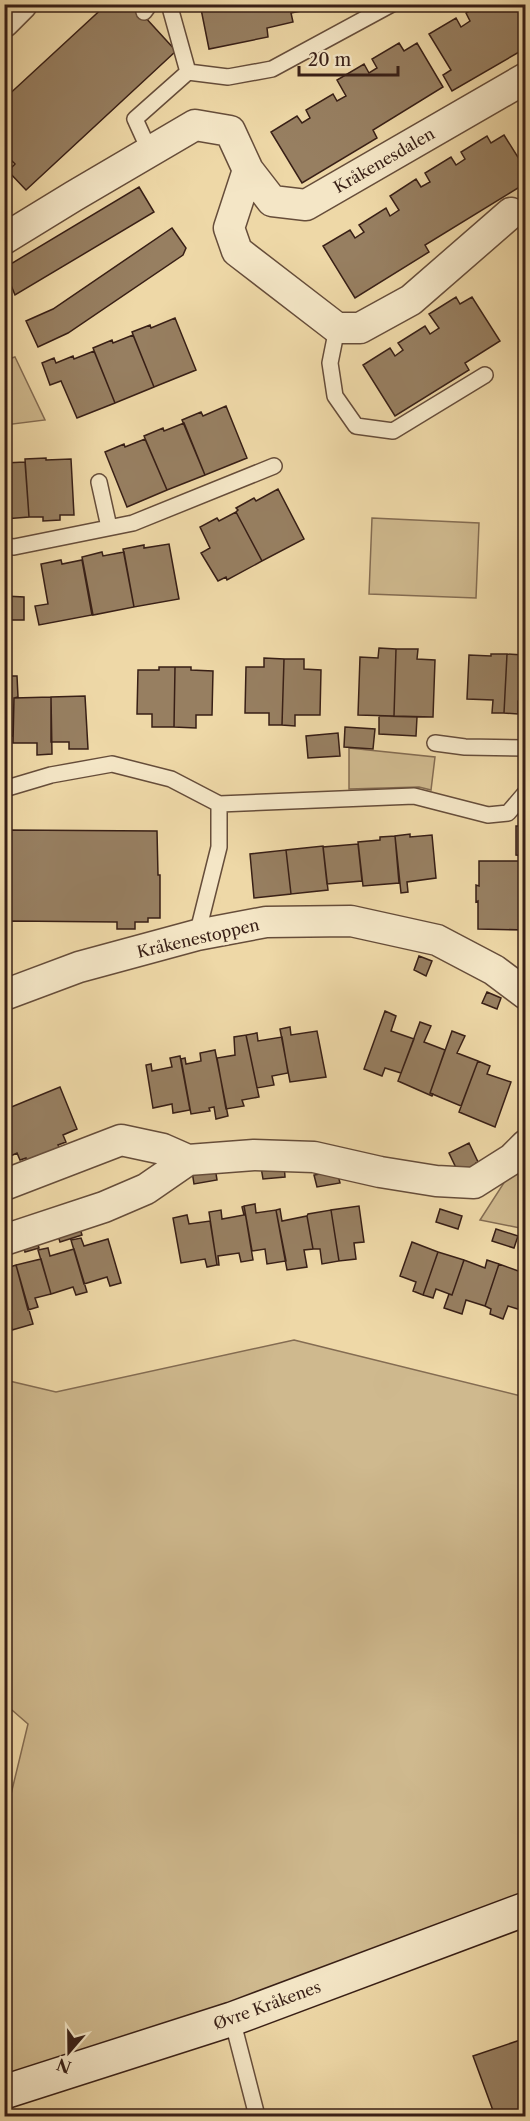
<svg xmlns="http://www.w3.org/2000/svg" width="530" height="2121" font-family="'Libre Caslon Text',serif">
<rect width="100%" height="100%" fill="#eed8a7"/>
<filter id="stains"><feTurbulence type="fractalNoise" baseFrequency=".00333" numOctaves="4"/><feColorMatrix values="0 0 0 0 .2 0 0 0 0 .09 0 0 0 0 .02 0 0 0 .5 -.17"/></filter>
<radialGradient id="worn" r=".72"><stop offset=".6" stop-color="#630" stop-opacity="0"/><stop offset="1" stop-color="#630" stop-opacity=".3"/></radialGradient>
<path fill="#cfb98e" stroke="#846c52" stroke-width="1.5" d="M15 357 45 420 5 425V360Z
M372 518 479 523 476 598 369 594Z
M349 748 435 757 431 790 419 787 349 789Z
M525 1150V1229L480 1220Z
M294 1340 525 1397V1918L5 2085V1819L28 1724 5 1704V1380L56 1392Z"/>
<path fill="#977f61" stroke="#381f16" stroke-width="1.5" d="M107 4H133L176 51 26 190 8 171 15 164 4 153V99Z
M200 4H332V5L291 13 293 22 267 28 268 37 209 49Z
M480 4H526V48L452 91 443 75 451 70 429 34 456 18 461 27 470 21 466 13Z
M399 43 404 51 417 43 443 87 373 130 377 138 302 183 271 132 297 116 302 123 310 118 306 110 333 94 337 101 346 96 337 80 364 64 369 73 377 68 372 59Z
M504 135 526 170V183L425 245 429 252 355 298 323 246 350 230 355 238 364 232 359 225 386 208 390 216 399 210 390 196 416 179 421 187 430 182 425 173 451 157 456 165 465 159 461 152 487 136 491 143Z
M139 187 154 212 15 295 4 268Z
M172 228 186 248 183 255 68 333 38 347 26 321 53 309Z
M456 297 460 304 472 297 500 341 465 363 469 370 395 416 363 365 390 348 395 356 403 350 398 343 425 326 430 334 439 328 429 314Z
M175 318 196 370 154 387 132 332 150 325 151 328Z
M133 335 154 387 115 403 93 348 112 340 113 343Z
M94 351 115 403 77 418 61 381 50 385 42 363 54 358 56 363 73 356 74 359Z
M226 406 247 458 205 475 182 420 201 412 203 416Z
M184 423 205 475 167 490 144 436 163 428 164 431Z
M145 439 167 490 127 507 105 452 124 444 125 447Z
M46 458V460L71 459 74 515H60V520L43 521V517H29L25 459Z
M25 462 29 517 4 519V463Z
M278 489 304 539 262 561 236 512 238 510 236 508 254 498 256 501Z
M236 512 262 561 227 580 226 577 218 581 201 553 210 548 200 527 217 518 219 521Z
M169 544 179 599 134 607 123 549 144 545V548Z
M102 552 103 556 124 552 134 607 93 615 82 557Z
M61 560 62 564 82 560 92 615 39 625 35 606 48 604 41 564Z
M4 567H6L5 596 24 597V620H5L4 623Z
M379 648 396 649 394 716 358 715 360 657 378 658Z
M396 649H418L417 659 435 660 433 717 394 716Z
M491 654H507L504 713H492L493 700 467 699 469 655 491 656Z
M507 654 523 655V658H526V702L518 701V714L504 713Z
M264 658 284 659 282 725H269V713H245L246 667H264Z
M284 659H304V669L321 670 320 715H295V726L282 725Z
M159 667H175L174 727H152V714H137L138 670H159Z
M175 667H191V670L213 671 212 715H196V728L174 727Z
M4 676H17L18 697 14 698 13 736H4Z
M85 696 88 749H69V742H51V697Z
M51 697 52 754 37 755V743H13L14 698Z
M379 716 417 717 416 736 379 734Z
M345 727 375 729 373 749 344 747Z
M338 733 340 756 308 758 306 736Z
M516 826H526V856L516 855Z
M7 830 157 831 158 875H160V918H148V922H135V929H117V922L10 921V950H4L5 836H7Z
M410 834V837L432 835 436 878 407 882 408 892 401 893 395 836Z
M395 836 399 883 363 886 358 842 380 840V837Z
M358 844 362 881 327 884 323 847Z
M323 846 328 890 291 894 286 850Z
M286 850 291 894 254 898 250 854Z
M479 861H526V930L478 929V901L476 902V885L479 886Z
M419 956 432 961 426 976 414 970Z
M487 992 501 998 497 1009 482 1003Z
M385 1011 396 1016 391 1031 414 1039 401 1073 385 1068 382 1076 364 1069Z
M420 1022 431 1026 424 1042 445 1050 430 1093 433 1094 432 1096 398 1081Z
M290 1027 291 1035 317 1031 326 1077 290 1082 280 1029Z
M452 1031 465 1036 457 1053 478 1061 461 1106 430 1093Z
M257 1033 258 1041 282 1037 288 1073 272 1076 274 1085 257 1088 246 1035Z
M246 1035 259 1097 242 1100 244 1106 226 1109 217 1058 235 1055 234 1037Z
M215 1050 228 1116 216 1119 214 1107 209 1108 210 1111 191 1114 181 1059 185 1058 186 1064 201 1061 200 1053Z
M180 1056 190 1110 173 1113 172 1104 153 1108 146 1065 151 1064 152 1071 172 1067 170 1058Z
M478 1061 490 1066 487 1074 511 1082 495 1127 459 1112Z
M60 1087 77 1129 63 1135 66 1142 58 1145 60 1149 27 1162 26 1158 20 1160 17 1153 4 1159V1110Z
M469 1143 478 1162 476 1163 477 1166 466 1171 458 1172 449 1153Z
M284 1164 285 1177 263 1179 261 1167Z
M215 1167 217 1180 194 1184 192 1171Z
M337 1171 340 1183 317 1187 314 1175Z
M255 1204 256 1213 276 1210 286 1261 267 1264 265 1249 252 1251 244 1206Z
M244 1206 253 1260 241 1262 239 1253 218 1256 219 1265H217L209 1212 221 1210 222 1219 244 1215 242 1207Z
M359 1206 364 1242 354 1243 356 1259 339 1261 331 1210Z
M280 1209 282 1221 307 1216 313 1249 304 1250 307 1267 287 1270 276 1210Z
M440 1209 462 1216 458 1229 436 1222Z
M331 1210 339 1261 322 1264 320 1249H313L307 1216 308 1214Z
M187 1215 189 1224 210 1221 217 1265 207 1267 205 1259 181 1263 173 1218Z
M78 1222 82 1235 60 1242 56 1229Z
M496 1229 518 1236 514 1248 492 1241Z
M35 1235 39 1248 25 1252 22 1239Z
M81 1238 84 1246 108 1239 121 1283 110 1286 107 1277 84 1284 71 1240Z
M412 1242 438 1252 423 1295 413 1291 416 1282 400 1276Z
M48 1248 50 1256 74 1249 87 1292 76 1295 73 1287 51 1294 38 1250Z
M438 1252 464 1260 452 1295 436 1289 433 1298 423 1295Z
M41 1259 51 1294 35 1298 38 1307 28 1310 16 1265Z
M464 1260 485 1268 487 1260 499 1264 485 1306 466 1300 462 1314 444 1308 449 1294 452 1295Z
M524 1263 526 1264V1296L521 1310 508 1306 503 1319 490 1314 491 1309 485 1306 499 1264 521 1272Z
M16 1265 33 1324 12 1330 9 1317 5 1318 4 1315V1269Z
M4 1315 9 1331 4 1332Z
M526 2038V2116H495L473 2056Z"/>
<g fill="none" stroke-linecap="round" stroke-linejoin="round">
<defs>
<path id="lane" d="M172 4 171 11 188 72
M144 12 150 4
M150 152 135 119 188 72 228 77 272 69 392 4
M337 328 330 363 335 396 356 426 393 431 485 375
M99 482 109 527
M4 546 14 547 133 523 274 466
M435 743 465 747 526 748
M4 789 51 775 112 764 171 779 219 804V847L197 935
M219 804 414 796 488 815 508 813 526 792
M232 2019 257 2116"/>
<path id="street" d="M4 22 22 4
M248 170 229 228 237 251 337 328H360L411 300 511 213
M4 239 74 196 195 125 230 131 248 170 272 201 306 205 526 78
M4 995 79 967 197 935 266 922 351 921 437 940 494 970 526 994
M4 1185 121 1140 163 1149 188 1160
M4 1240 104 1207 146 1189 188 1160 254 1155 314 1157 380 1172 436 1181 474 1183 512 1159 526 1145"/>
<path id="secondary" d="M4 2092 232 2019 526 1909"/>
</defs>
<use href="#lane" stroke="#664d3a" stroke-width="18"/>
<use href="#street" stroke="#664d3a" stroke-width="33"/>
<use href="#secondary" stroke="#381f16" stroke-width="36"/>
<use href="#lane" stroke="#f4e6c6" stroke-width="15"/>
<use href="#street" stroke="#f4e6c6" stroke-width="30"/>
<use href="#secondary" stroke="#f4e6c6" stroke-width="33"/>
</g>
<g text-anchor="middle" dominant-baseline="central" stroke-width="6" stroke-linejoin="round" paint-order="stroke">
<g font-size="16" fill="#381f16" stroke="#f4e6c6">
<text transform="translate(384 160) rotate(-30)">Kråkenesdalen</text>
<text transform="translate(198 938) rotate(-13)">Kråkenestoppen</text>
<text transform="translate(267 2005) rotate(-20)">Øvre Kråkenes</text>
</g>
</g>
<rect width="530" height="2121" fill="none" stroke="#eed8a7" stroke-width="24"/>
<rect x="6" y="6" width="518" height="2109" fill="none" stroke="#381f16" stroke-width="3"/>
<rect x="12" y="12" width="506" height="2097" fill="none" stroke="#381f16" stroke-width="1.5"/>
<g transform="translate(69 2052) rotate(200)" stroke="#f4e6c6" stroke-width="4.5" paint-order="stroke">
<path d="M0-4.5L10 22L0 15L-10 22Z" fill="#381f16"/>
<text y="-9" font-size="16" font-weight="bold" text-anchor="middle" fill="#381f16">N</text>
</g>
<path d="M299 66v9h99v-9" fill="none" stroke="#381f16" stroke-width="3"/>
<text x="308" y="66" font-size="18" fill="#381f16" stroke="#f4e6c6" stroke-width="4.5" paint-order="stroke">20 m</text>
<rect width="100%" height="100%" filter="url(#stains)"/>
<rect width="100%" height="100%" fill="url(#worn)"/>
</svg>
